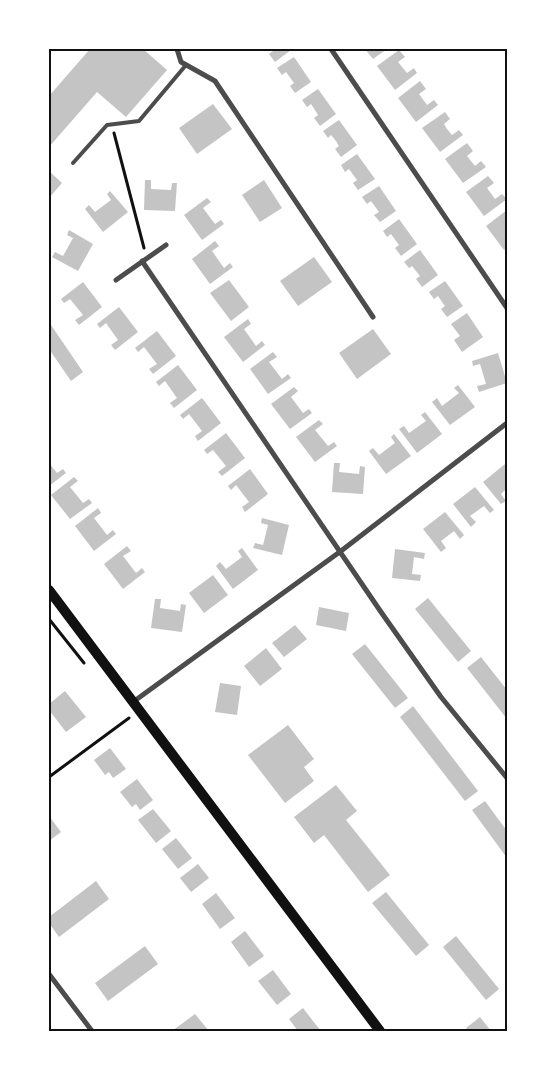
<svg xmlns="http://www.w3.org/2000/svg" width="556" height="1080" font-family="'Sofia Sans Condensed',sans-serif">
<rect width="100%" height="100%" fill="#fff"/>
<path fill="#c4c4c4" d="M90 49H143L167 70 126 117 97 92 49 147V96Z
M272 49H290L291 50 275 62 269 54 273 51Z
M365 49H387L373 59Z
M399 50 405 57 398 62 407 73 414 68 417 73 395 90 377 66Z
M294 57 311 82 295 93 290 86 294 83 286 72 282 75 277 68Z
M420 81 426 89 419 94 427 105 434 100 438 105 416 122 398 98Z
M318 89 336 114 320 126 314 118 318 115 315 110 311 104 307 107 302 100Z
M213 104 232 129 197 154 179 128Z
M445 112 450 119 444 124 447 129 452 135 459 130 463 135 440 152 422 128Z
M339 120 357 145 341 157 335 149 339 146 336 141 331 135 328 138 323 131Z
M467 143 473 151 467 156 475 166 481 161 486 167 463 183 445 159Z
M357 154 375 179 358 190 353 183 357 180 349 169 345 172 341 165Z
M49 171 62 183 49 198Z
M488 176 494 183 487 188 495 199 502 194 507 199 484 216 466 192Z
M145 180H151V189L171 190 172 183H177L175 211 144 210Z
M264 180 282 208 260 222 242 195Z
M379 186 396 211 380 222 374 215 379 212 371 201 367 204 362 197Z
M110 191 128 212 103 232 85 209 89 205 95 212 111 200 107 194Z
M207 198 211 202 203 208 215 224 221 220 224 224 202 240 184 215Z
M507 210V248L504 250 486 226Z
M399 219 417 244 401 256 395 248 399 245 391 234 387 237 383 231Z
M69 230 93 244 78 271 52 257 55 252 63 256 73 238 67 235Z
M215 241 219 246 212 251 224 268 230 263 233 267 210 284 192 259Z
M420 250 438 275 422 287 416 279 420 276 412 266 409 268 404 262Z
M314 257 332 282 298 306 280 281Z
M229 280 249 307 231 321 210 293Z
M445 281 463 306 447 317 441 309 445 306 442 302 438 296 434 299 429 292Z
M83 282 102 307 79 325 75 320 83 315 70 299 64 303 61 299Z
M119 307 138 332 115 350 111 345 118 340 106 323 100 328 97 324Z
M467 313 483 337 462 352 454 340 460 336 451 324Z
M248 319 251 324 244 329 256 346 262 341 265 345 243 362 224 337Z
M49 322 83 372 71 381 49 349Z
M373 329 391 354 357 379 339 353Z
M157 331 176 356 153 374 149 369 157 364 144 347 138 352 135 348Z
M273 352 277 357 269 362 282 379 288 374 291 378 268 394 250 369Z
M498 353 507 383 479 392 477 386 486 384 480 364 473 366 472 361Z
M178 365 197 390 174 408 170 403 177 398 165 381 159 386 156 382Z
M458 385 475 407 450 425 432 402 437 398 442 406 459 393 454 388Z
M294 387 298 391 291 397 303 413 309 409 312 413 290 429 271 404Z
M202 398 221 423 198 441 195 436 202 431 189 414 183 419 180 415Z
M425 412 442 434 417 453 399 429 404 426 409 433 426 421 421 415Z
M319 420 323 424 315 430 328 446 334 442 337 446 315 462 296 437Z
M226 433 245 458 222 476 218 472 226 466 213 450 207 454 204 450Z
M394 434 411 456 386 474 369 451 373 448 379 455 395 443 391 437Z
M49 463 57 473 63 469 66 473 49 486Z
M334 463H340L339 472 359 474 360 466 365 467 363 494 332 492Z
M505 464 507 467V488L501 494 506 501 501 504 483 482Z
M250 469 268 494 245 512 242 507 249 502 236 485 231 490 228 486Z
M74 477 78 481 70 487 83 503 89 499 92 503 70 519 51 495Z
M475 487 494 510 490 513 484 506 470 516 476 522 471 527 453 504Z
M98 508 101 513 94 518 107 535 113 530 116 534 94 551 75 526Z
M445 512 464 535 460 539 454 531 441 541 446 548 441 552 423 529Z
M262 518 289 525 282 555 253 548 255 543 263 545 268 525 261 523Z
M127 546 131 551 123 556 136 573 142 568 145 572 123 589 104 564Z
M242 548 258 570 233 589 216 566 220 562 226 569 242 557 238 551Z
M395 549 425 553 424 559 414 557 412 574 421 575 420 581 392 578Z
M213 575 228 595 204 613 189 593Z
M428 598 471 651 458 662 415 609Z
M155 599H161L160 608 180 611 181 604 186 605 182 632 151 628Z
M319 607 349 613 346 631 316 625Z
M295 625 307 639 284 657 272 643Z
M365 644 408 698 395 708 352 654Z
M266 648 282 669 260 686 244 666Z
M481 657 507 690V719L467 668Z
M220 683 241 686 237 715 215 712Z
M65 691 86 717 66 732 49 710V704Z
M413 706 478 791 465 801 400 717Z
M288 725 314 759 304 767 314 781 285 803 248 755Z
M110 748 126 769 113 778 109 772 105 775 94 760Z
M137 779 153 800 140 810 136 804 132 807 120 792Z
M336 785 357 811 346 820 390 875 368 892 324 835 314 843 294 817Z
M485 801 507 831V858L472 810Z
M153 809 171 831 156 843 138 820Z
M49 816 61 832 49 841Z
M176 838 192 858 178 869 162 849Z
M198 864 209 878 191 892 180 878Z
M96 881 109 899 59 937 49 923V917Z
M386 892 429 945 416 956 372 903Z
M216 893 235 918 220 929 202 904Z
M245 931 264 956 249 967 231 942Z
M456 936 499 989 486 1000 443 947Z
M145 946 158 964 108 1001 95 983Z
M273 970 291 994 277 1005 258 981Z
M303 1008 313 1021 321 1031H298L289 1019Z
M195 1014 209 1031H172Z
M480 1017 491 1031H469L466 1028Z"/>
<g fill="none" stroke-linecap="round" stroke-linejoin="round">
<path stroke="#111" stroke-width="3" d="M114 133 144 248
M49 619 84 663
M49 777 129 718"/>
<path stroke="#4c4c4c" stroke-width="4" d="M73 163 107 125 139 121 186 65"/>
<path stroke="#4c4c4c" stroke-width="5" d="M177 49 181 62 215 81 373 317
M331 49 507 308
M142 261 381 612 441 697 507 778
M116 280 166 245
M133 702 341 551 507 423
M49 974 92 1031"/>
<path stroke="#111" stroke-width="10" d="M49 590 380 1031"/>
</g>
<rect width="556" height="1080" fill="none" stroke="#ffffff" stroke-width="100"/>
<rect x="50" y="50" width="456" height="980" fill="none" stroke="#111" stroke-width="2"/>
</svg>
